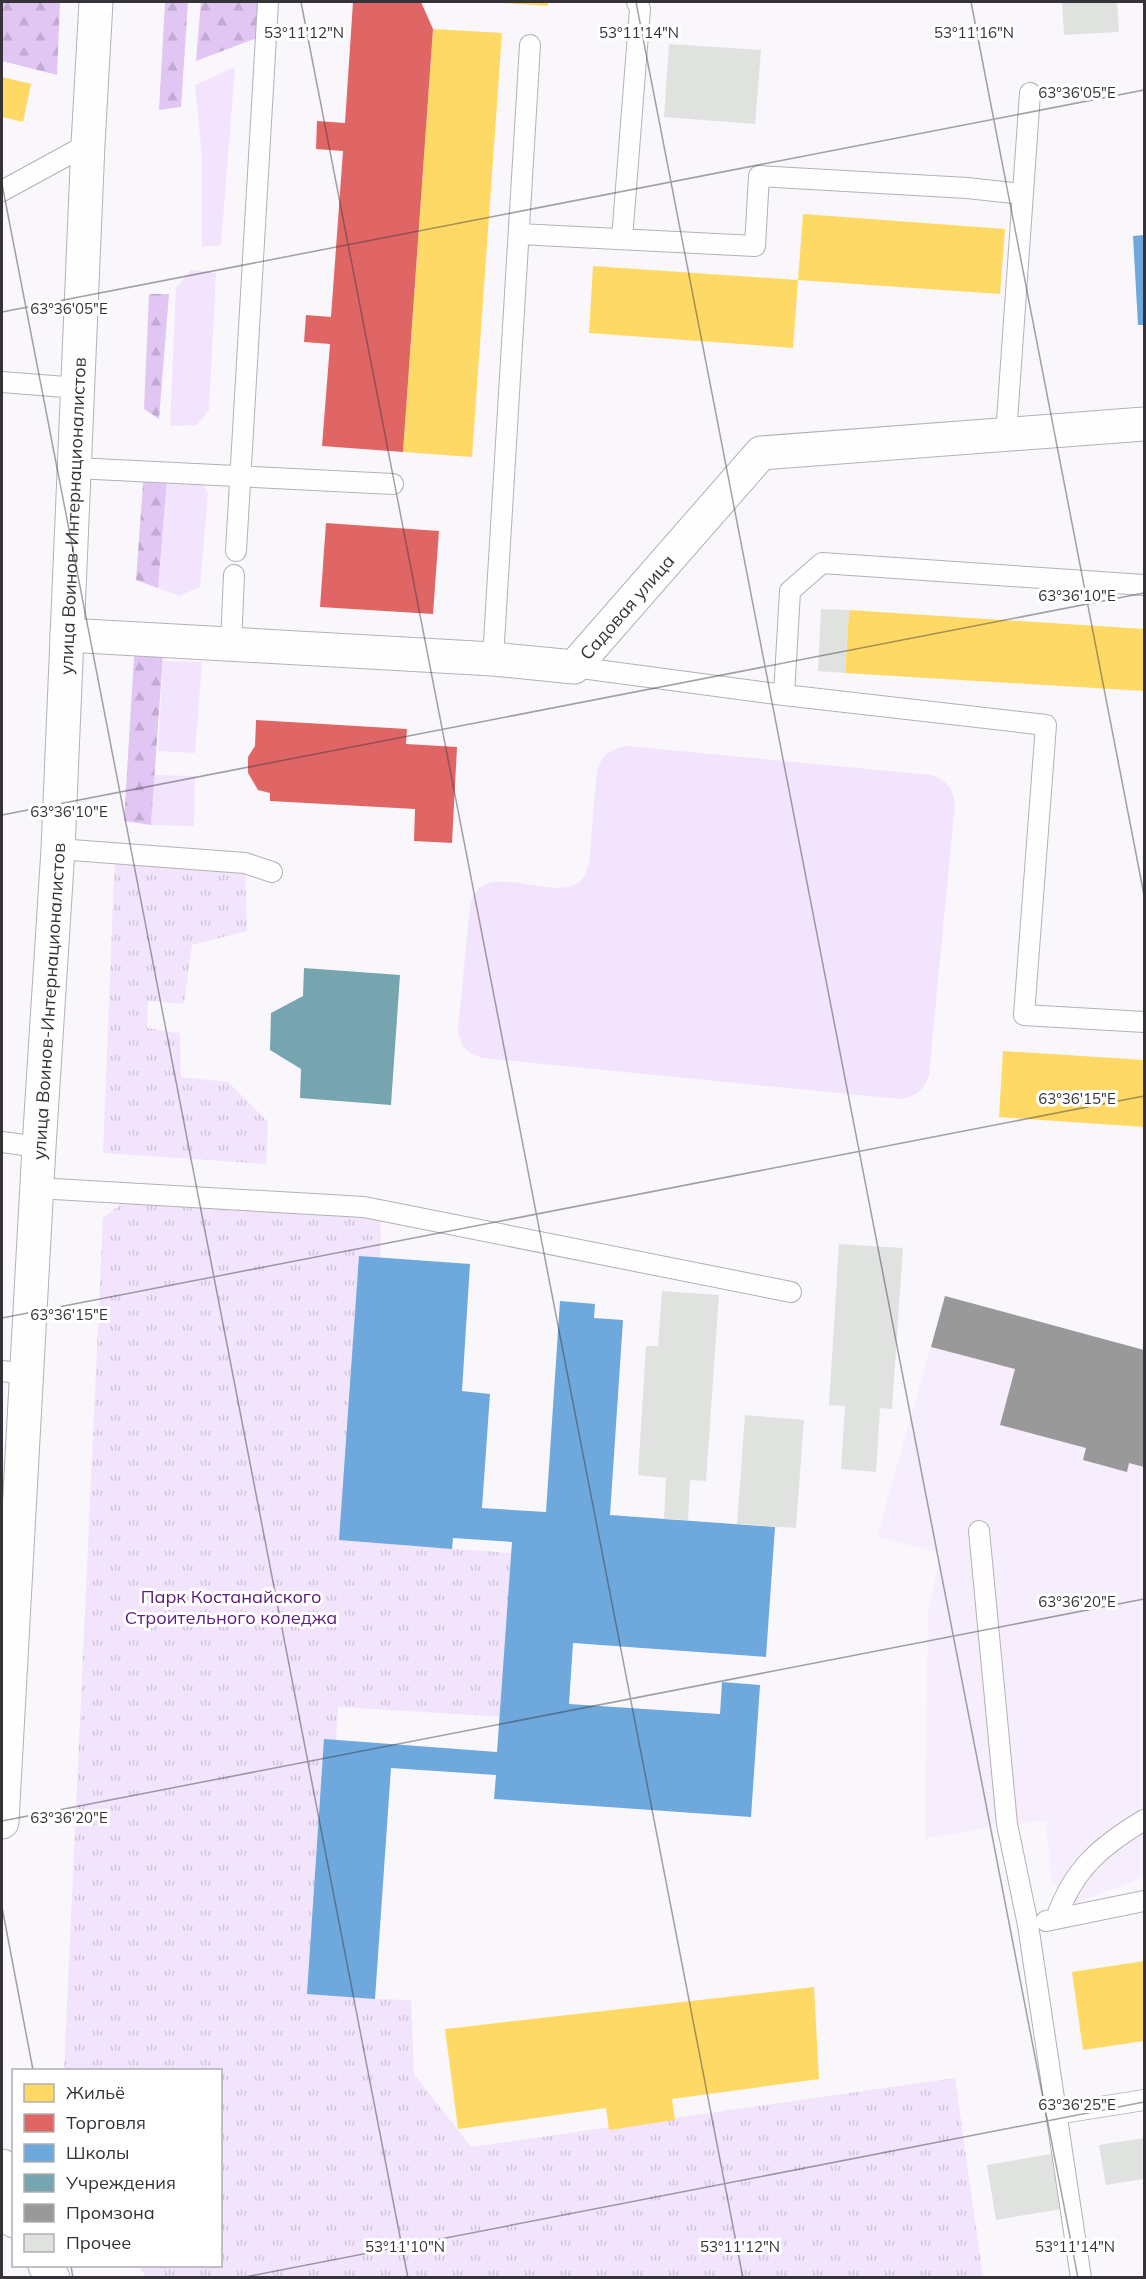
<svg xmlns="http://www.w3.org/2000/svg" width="1146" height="2279" font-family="Mulish,sans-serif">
<defs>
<pattern id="forest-firs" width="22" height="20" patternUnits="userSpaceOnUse" patternTransform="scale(1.5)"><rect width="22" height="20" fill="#e1c6f4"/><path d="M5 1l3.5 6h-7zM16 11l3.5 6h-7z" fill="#c2abd2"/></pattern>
<pattern id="park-tufts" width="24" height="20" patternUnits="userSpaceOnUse" patternTransform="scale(1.5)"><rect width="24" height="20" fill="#f2e4fd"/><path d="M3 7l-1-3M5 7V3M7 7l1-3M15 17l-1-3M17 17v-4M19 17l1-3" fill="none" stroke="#d0c4da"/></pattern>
</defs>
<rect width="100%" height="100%" fill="#f9f7fb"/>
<path fill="#f6eefc" d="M945 1296 1144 1350V1877L1071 1905 1051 1881 1046 1821 1007 1824 925 1839 928 1612 941 1553 877 1537Z"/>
<path fill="#f2e4fd" d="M235 67 221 245 202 247V157L195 85Z
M191 270 216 273 209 410 197 425 170 426 176 288Z
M168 467 194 473 208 493 200 587 179 596 158 588Z
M163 661 202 662 195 753 158 751Z
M627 746 931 775C947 781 953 788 955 804L929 1075C924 1090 917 1096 900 1099L482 1058C466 1052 460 1046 458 1029L470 906C471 902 472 896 475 893 497 862 562 907 584 877 586 874 587 868 589 864L597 770C603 754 610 749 627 746Z
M154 775 195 776 194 826 151 825Z"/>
<path fill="url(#forest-firs)" d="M2 2H60L57 75 2 61Z
M165 2H188L181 107 159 110Z
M201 2H260L259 37 196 61Z
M149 294H169L159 419 144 409Z
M168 467 158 588 136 580 144 471Z
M164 640 151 825 124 821 134 657Z"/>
<path fill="url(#park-tufts)" d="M115 853 245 863 247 931 192 945 184 1004 148 1001 147 1028 180 1033 181 1077 228 1082 268 1122 266 1164 103 1153Z
M125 1201 380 1211 381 1239 363 1542 511 1553 506 1717 338 1707 321 1981 375 1999 411 2000 414 2074 471 2147 955 2078 983 2277H146L138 2266H220V2070H64L103 1218Z"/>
<path fill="#ffd966" d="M503 2H548V6L503 3Z
M433 29 502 33 472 457 403 452Z
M2 77 31 84 23 122 2 117Z
M803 214 1005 229 1000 294 798 280Z
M593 266 798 280 793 348 589 333Z
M849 610 1144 629V691L845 673Z
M1003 1051 1144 1060V1127L999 1117Z
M1144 1961V2041L1083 2050 1072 1972Z
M814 1987 819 2079 672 2099 675 2120 609 2130 606 2108 458 2129 445 2029Z"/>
<path fill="#e06666" d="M353 2H421L433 29 403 452 322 446 330 344 304 342 306 315 331 317 343 151 316 149 317 121 345 123Z
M326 523 439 531 433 614 320 607Z
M256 720 407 729 406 744 457 747 452 843 414 841 415 809 270 801V793L258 790 248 773V757L255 746Z"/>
<path fill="#6fa8dc" d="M1144 235V325H1138L1133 236Z
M359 1256 470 1264 462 1391 490 1394 482 1508 546 1512 560 1301 595 1304 594 1318 623 1320 610 1515 775 1527 766 1657 573 1643 569 1704 720 1714 722 1682 760 1685 751 1817 494 1799 496 1775 391 1768 375 1999 307 1994 324 1739 497 1752 512 1542 453 1538 452 1549 339 1540Z"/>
<path fill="#76a5af" d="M304 968 400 975 391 1105 300 1098 301 1069 270 1050 271 1013 303 996Z"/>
<path fill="#999" d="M945 1296 1144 1350V1467L1129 1463 1127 1472 1083 1460 1086 1448 1000 1425 1015 1369 931 1347Z"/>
<path fill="#e0e2e0" d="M1062 2H1117L1119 32 1064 35Z
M669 44 761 50 755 124 664 117Z
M821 609 849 610 845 673 818 671Z
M839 1244 903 1248 892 1409 880 1408 876 1472 841 1469 845 1406 829 1405Z
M662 1291 719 1295 706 1481 690 1480 688 1520 664 1519 666 1478 638 1475 646 1346H658Z
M745 1415 804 1420 796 1528 737 1524Z
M1144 2138V2179L1106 2185 1099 2145Z
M1051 2154 1061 2209 996 2220 987 2165Z"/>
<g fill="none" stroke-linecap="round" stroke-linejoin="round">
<defs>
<path id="lane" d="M2 191 88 144
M519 234 755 246 759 176 967 188 1023 194
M622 239 640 9 637 2
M2 382 78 388
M1006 435 1030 93
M75 468 393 484
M236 551 268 2
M231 644 234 575
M493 659 530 45
M574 667 784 695 1046 725 1024 1015 1144 1022
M784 695 790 591 822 563 1144 585
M58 849 245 863 272 872
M2 1142 39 1147
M37 1188 364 1207 791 1292
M2 1371 27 1374
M979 1531 1007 1824 1028 1925 1081 2278
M1056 1919C1073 1869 1101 1846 1144 1820
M1046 1921 1144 1901
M1056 2114 1144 2100"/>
<g id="street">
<path id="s1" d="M67 635 493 659 574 667 761 453 1144 424"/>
</g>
<g id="secondary">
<path id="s2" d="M2 1822 39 1147 58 849 88 144 96 2"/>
<path d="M2 2166 8 2213 14 2221"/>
<path d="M45 2266 53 2278"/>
</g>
</defs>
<use href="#lane" stroke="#b3b1b5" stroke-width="22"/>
<use href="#street" stroke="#b3b1b5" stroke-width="35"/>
<use href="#secondary" stroke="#b3b1b5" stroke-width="35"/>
<use href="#lane" stroke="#fefefe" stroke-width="20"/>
<use href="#street" stroke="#fefefe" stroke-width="33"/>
<use href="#secondary" stroke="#fefefe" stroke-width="33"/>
</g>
<path fill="none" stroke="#363239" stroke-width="1.5" stroke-opacity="0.45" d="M301 2 743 2278M636 2 1078 2278M971 2 1144 895M2 184 408 2278M2 312 1144 90M2 815 1144 593M2 1318 1144 1096M2 1821 1144 1599M2 1907 33 2070M71 2266 73 2278M240 2278 1144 2102"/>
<g text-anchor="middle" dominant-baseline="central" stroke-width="6" stroke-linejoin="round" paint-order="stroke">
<g font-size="18" fill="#363239" stroke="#fff">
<text stroke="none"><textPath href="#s2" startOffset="1308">улица Воинов-Интернационалистов</textPath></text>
<text stroke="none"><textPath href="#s1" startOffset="588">Садовая улица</textPath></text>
<text stroke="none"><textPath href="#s2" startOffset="822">улица Воинов-Интернационалистов</textPath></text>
</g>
<g font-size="18" fill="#5e207f" stroke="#fff">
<text x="231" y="1596">Парк Костанайского<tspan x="231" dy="21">Строительного коледжа</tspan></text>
</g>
</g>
<g font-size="15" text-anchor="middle" fill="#363239" stroke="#fff" stroke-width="6" stroke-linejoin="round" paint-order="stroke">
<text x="304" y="38">53°11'12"N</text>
<text x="639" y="38">53°11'14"N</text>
<text x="974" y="38">53°11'16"N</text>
<text x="1077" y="98">63°36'05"E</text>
<text x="69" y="314">63°36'05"E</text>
<text x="1077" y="601">63°36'10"E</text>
<text x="69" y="817">63°36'10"E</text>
<text x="1077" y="1104">63°36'15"E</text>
<text x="69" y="1320">63°36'15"E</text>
<text x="1077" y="1607">63°36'20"E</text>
<text x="69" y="1823">63°36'20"E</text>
<text x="1077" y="2110">63°36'25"E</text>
<text x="405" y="2252">53°11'10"N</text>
<text x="740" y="2252">53°11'12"N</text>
<text x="1075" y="2252">53°11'14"N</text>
</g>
<rect width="1146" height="2279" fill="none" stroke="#363239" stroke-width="6"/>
<rect x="12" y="2069" width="210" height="198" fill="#ffffff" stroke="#afadb0" stroke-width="1.5"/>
<rect x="24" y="2084" width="30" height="18" fill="#ffd966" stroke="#afadb0" stroke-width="1.5"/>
<text x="66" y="2099" font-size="18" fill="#363239">Жильё</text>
<rect x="24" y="2114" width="30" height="18" fill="#e06666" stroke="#afadb0" stroke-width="1.5"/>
<text x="66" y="2129" font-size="18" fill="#363239">Торговля</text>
<rect x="24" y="2144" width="30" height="18" fill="#6fa8dc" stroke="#afadb0" stroke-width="1.5"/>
<text x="66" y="2159" font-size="18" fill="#363239">Школы</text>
<rect x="24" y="2174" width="30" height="18" fill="#76a5af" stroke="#afadb0" stroke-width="1.5"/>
<text x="66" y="2189" font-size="18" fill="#363239">Учреждения</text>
<rect x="24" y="2204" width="30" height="18" fill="#999999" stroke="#afadb0" stroke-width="1.5"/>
<text x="66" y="2219" font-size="18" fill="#363239">Промзона</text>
<rect x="24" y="2234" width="30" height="18" fill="#e0e2e0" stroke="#afadb0" stroke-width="1.5"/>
<text x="66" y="2249" font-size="18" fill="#363239">Прочее</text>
</svg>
